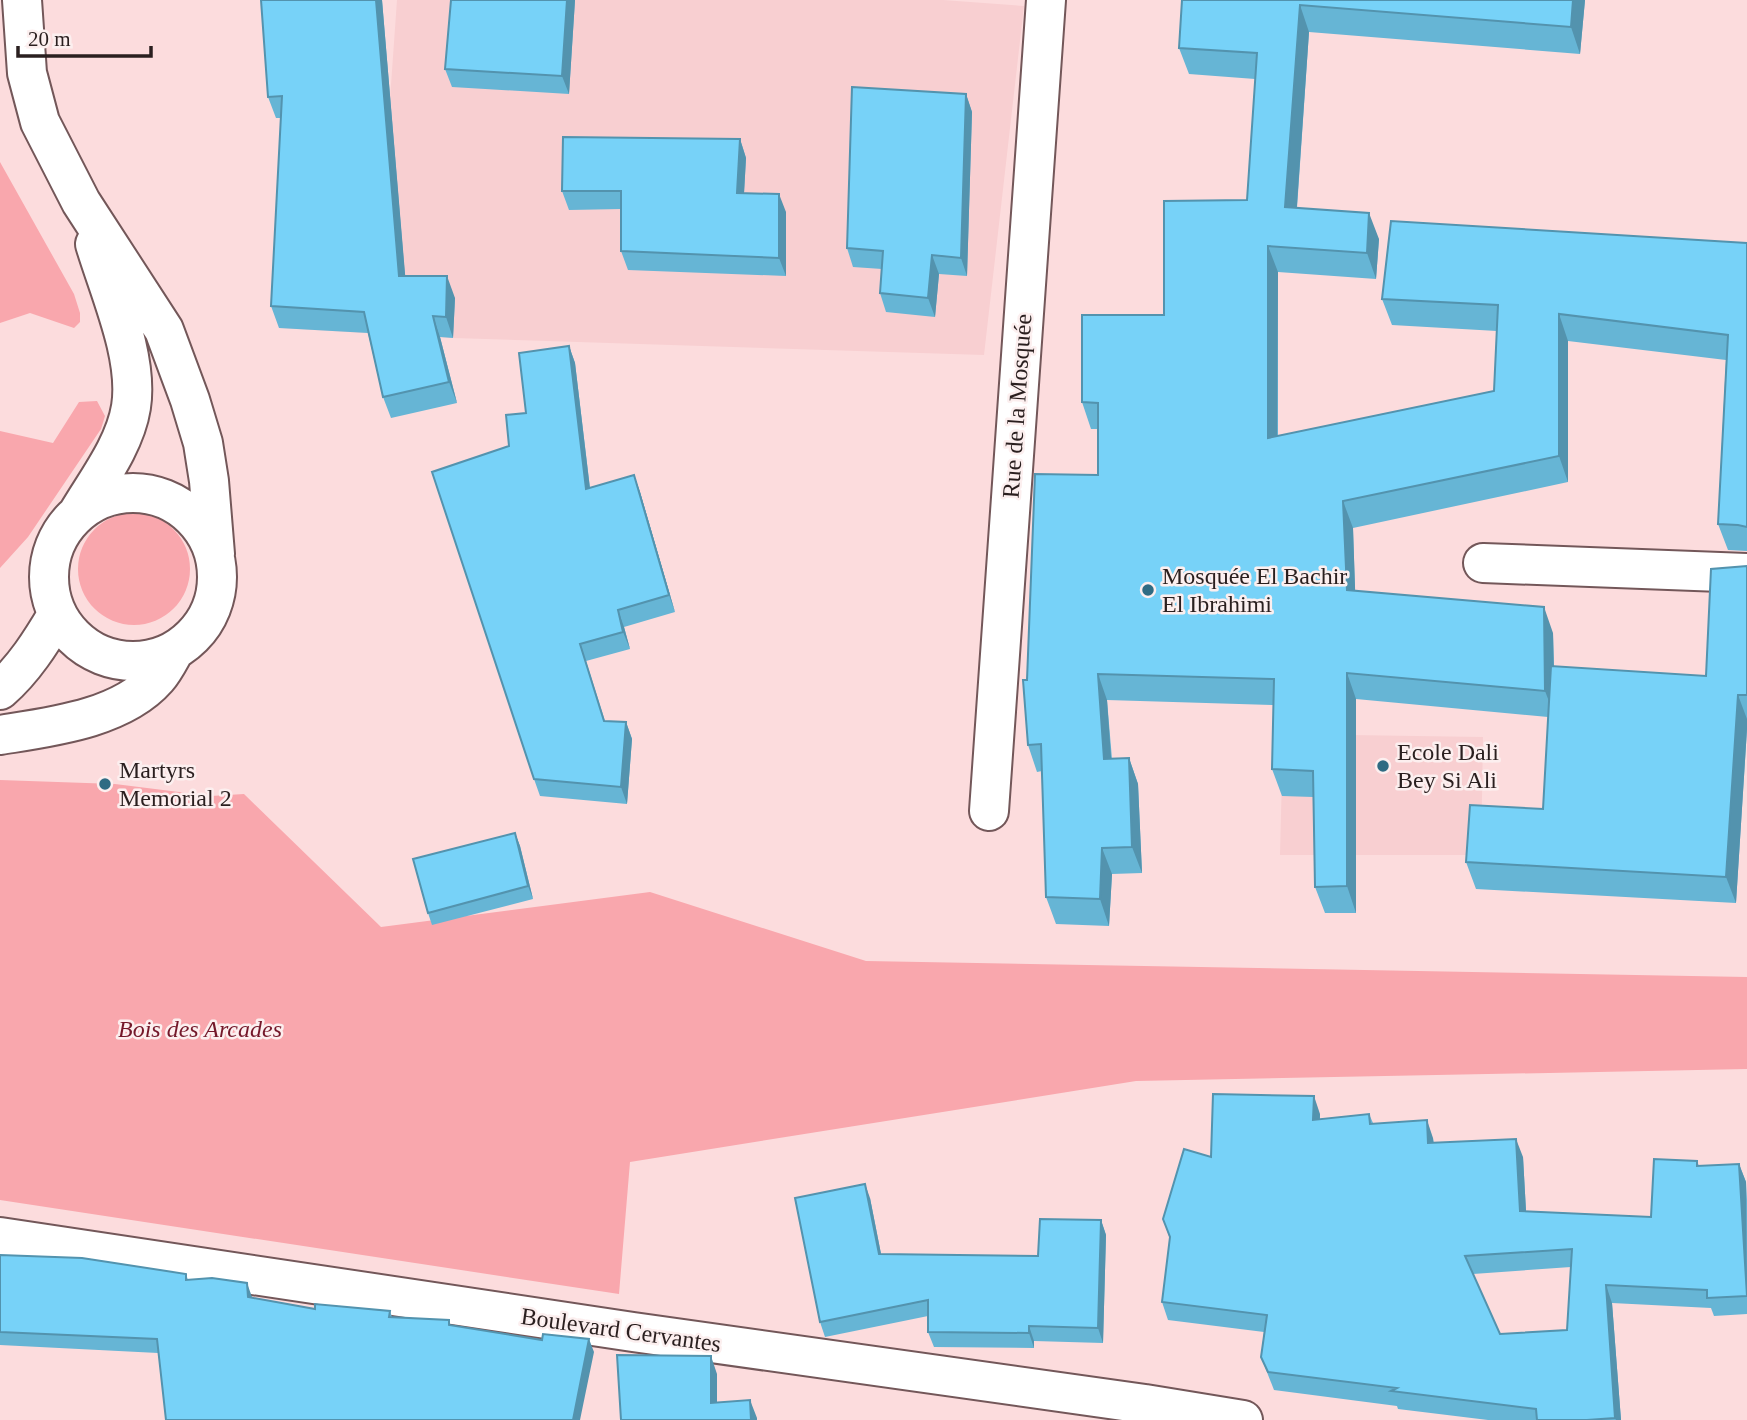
<svg xmlns="http://www.w3.org/2000/svg" width="1747" height="1420" font-family="'Times New Roman',serif">
<rect width="100%" height="100%" fill="#fcdcdd"/>
<path fill="#f8cfd1" d="M397 0H943L1024 6 984 355 453 338 279 328 390 99Z
M1283 734 1483 737 1481 855H1280Z"/>
<path fill="#f9a7ad" d="M0 162 74 294 80 313V322L74 328 30 313 0 323Z
M97 401 105 416 101 429 28 537 0 568V431L53 443 79 402Z
M78 569a56 56 0 1 1 112 0a56 56 0 1 1-112 0Z
M0 780 115 784 211 796 244 794 381 927 650 892 866 961 1747 977V1069L1136 1081 630 1162 619 1294 0 1200Z"/>
<g fill="none" stroke-linecap="round" stroke-linejoin="round">
<defs>
<path id="minor" d="M1483 563 1747 573
M989 811 1046 0
M0 1237 633 1332 1145 1404 1243 1420"/>
<path id="tertiary" d="M22 0 27 73 40 122 81 202 164 330 190 400 203 443 209 481 215 554
M49 577a84 84 0 1 1 168 0a84 84 0 1 1-168 0Z
M78 513C97 481 125 445 131 407 139 357 109 291 95 244
M0 690C24 669 41 642 57 615
M0 735C50 727 121 719 157 678 164 670 169 660 174 651"/>
</defs>
<use href="#minor" stroke="#735759" stroke-width="42"/>
<use href="#tertiary" stroke="#735759" stroke-width="42"/>
<use href="#minor" stroke="#fff" stroke-width="38"/>
<use href="#tertiary" stroke="#fff" stroke-width="38"/>
</g>
<path fill="#66b5d5" fill-rule="evenodd" d="M261 0H382L405 276 455 298 453 338 440 337 457 403 391 418 383 397 368 333 279 328 271 306 281 118H276L268 97Z
M451 0H575L569 94 452 87 445 69Z
M1182 0H1585L1580 54 1309 32 1297 208 1379 239 1376 279 1278 272V436L1494 391 1497 331 1392 325 1382 299 1747 243V551L1728 550 1718 524 1726 360 1568 341V482L1353 528 1355 590 1553 633 1554 667 1706 676 1747 566V729L1736 903 1476 889 1466 862 1543 809 1548 717 1356 699V913H1325L1315 887 1313 797 1282 796 1272 769 1274 705 1107 700 1112 759 1129 758 1138 784 1142 873 1112 874 1109 926 1056 924 1046 897 1042 771 1037 772 1028 745 1027 680 1098 475V429H1091L1082 402 1164 315 1247 200 1255 79 1189 74 1179 48Z
M966 94 972 112 967 276 939 274 935 317 886 312 880 293 882 269 853 267 847 248Z
M740 139 746 158 744 193 786 212V276L628 270 621 251V209L569 210 562 191Z
M569 346 575 363 590 488 634 475 640 492 675 612 624 627 630 649 586 661 605 721 626 722 632 739 627 804 540 796 534 779 509 446 526 413Z
M515 833 520 846 533 899 432 925 428 913Z
M1320 1114V1119L1369 1114 1373 1123 1433 1138 1434 1143 1523 1157 1526 1211 1651 1217 1697 1161 1699 1166 1739 1164 1746 1182 1747 1200V1314L1714 1316 1711 1308 1612 1303 1621 1420H1488L1398 1409 1397 1406 1274 1390 1261 1357 1264 1332 1168 1320 1162 1302 1170 1239 1163 1219 1211 1157ZM1571 1267 1567 1330 1500 1334 1473 1274Z
M870 1198 881 1254 1038 1256 1101 1220 1106 1235 1103 1343 1034 1341V1348L934 1347 928 1332V1316L825 1337 820 1322Z
M0 1255 186 1274 188 1280 252 1298 315 1309 390 1311 392 1317 451 1326 594 1352 158 1353 0 1345Z"/>
<path fill="#5393ae" d="M376 0H382L407 297 399 276Z
M567 0H575L569 94 562 76Z
M1573 0H1585L1580 54 1571 27Z
M1300 5 1309 32 1295 233 1285 207Z
M966 94 972 112 967 276 961 258Z
M740 139 746 158 743 211 737 193Z
M779 194 786 212V276L779 258Z
M1369 213 1379 239 1376 279 1367 253Z
M1268 246 1278 272 1277 464 1268 438Z
M932 255 939 274 935 317 928 298Z
M447 276 455 298 453 338 446 317Z
M1559 314 1568 341V482L1559 456Z
M433 316 440 337 457 403 449 382Z
M569 346 575 363 592 506 586 489Z
M634 475 640 492 675 612 669 595Z
M1343 501 1353 528 1356 616 1347 590Z
M1544 607 1553 633 1555 717 1545 691Z
M618 610 624 627 630 649 623 632Z
M1347 673 1356 699V913L1347 886Z
M1098 674 1107 700 1113 785 1104 759Z
M1738 695 1747 719V729L1736 903 1726 877Z
M626 722 632 739 627 804 621 787Z
M1129 758 1138 784 1142 873 1132 847Z
M515 833 520 846 533 899 528 886Z
M1102 848 1112 874 1109 926 1100 899Z
M1314 1096 1320 1114 1319 1138 1313 1120Z
M1427 1120 1433 1138 1434 1161 1428 1143Z
M1516 1139 1523 1157 1527 1229 1520 1211Z
M1739 1164 1746 1182 1747 1297V1296Z
M865 1184 870 1198 884 1269 879 1254Z
M1101 1220 1106 1235 1103 1343 1098 1328Z
M247 1283 252 1297 253 1311 248 1297Z
M1606 1285 1612 1303 1621 1420H1616L1615 1418Z
M1029 1326 1034 1341V1348L1029 1333Z
M589 1339 594 1352 580 1420H573Z
M711 1356 717 1374V1420L711 1403Z
M750 1400 757 1418V1420H751Z"/>
<path fill="#77d2f8" stroke="#5393ae" stroke-width="2" fill-rule="evenodd" d="M261 0H376L399 276H447L446 317 433 316 449 382 383 397 364 312 271 306 282 96 268 97Z
M451 0H567L562 76 445 69Z
M1182 0H1573L1571 27 1300 5 1285 207 1369 213 1367 253 1268 246V438L1494 391 1498 305 1382 299 1391 221 1747 243V527L1738 525 1718 524 1728 335 1559 314V456L1343 501 1347 590 1544 607 1545 691 1347 673V886L1315 887 1313 771 1272 769 1274 679 1098 674 1104 759 1129 758 1132 847 1102 848 1100 899 1046 897 1041 744 1028 745 1023 680H1027L1035 474 1098 475V403L1082 402V315H1164V201L1247 200 1257 53 1179 48Z
M852 87 966 94 961 258 932 255 928 298 880 293 883 251 847 248Z
M563 137 740 139 737 193 779 194V258L621 251V191H562Z
M569 346 586 489 634 475 669 595 618 610 623 632 580 644 604 721 626 722 621 787 534 779 432 472 509 446 506 415 526 413 519 353Z
M1747 566V695H1738L1726 877 1466 862 1470 805 1543 809 1551 666 1706 676 1711 569Z
M515 833 528 886 428 913 413 859Z
M1213 1094 1314 1096 1313 1120 1369 1114 1370 1124 1427 1120 1428 1143 1516 1139 1520 1211 1651 1217 1654 1159 1697 1161V1166L1739 1164 1747 1296 1707 1298V1290L1606 1285 1615 1418 1587 1420H1537L1536 1409 1391 1391 1397 1388 1268 1372 1261 1357 1267 1315 1162 1302 1170 1237 1163 1219 1184 1149 1211 1157ZM1572 1249 1567 1330 1500 1334 1465 1256Z
M865 1184 879 1254 1038 1256 1040 1219 1101 1220 1098 1328 1029 1326V1333L928 1332V1300L820 1322 795 1198Z
M0 1255 82 1258 186 1274V1280L212 1278 247 1283 248 1297 315 1309V1304L390 1311 389 1317 449 1320V1325L542 1340 543 1334 589 1339 573 1420H166L157 1339 0 1332Z
M617 1355 711 1356V1403L750 1400 751 1420H621Z"/>
<g fill="#2f6b83" stroke="#fcefef" stroke-width="2.5">
<circle cx="1148" cy="590" r="7"/>
<circle cx="1383" cy="766" r="7"/>
<circle cx="105" cy="784" r="7"/>
</g>
<g text-anchor="middle" dominant-baseline="central" stroke-width="5" stroke-linejoin="round" paint-order="stroke">
<g font-size="24" fill="#2a1f1f" stroke="#fcefef">
<text transform="translate(1017 406) rotate(-86)">Rue de la Mosquée</text>
<text transform="translate(621 1330) rotate(8)">Boulevard Cervantes</text>
</g>
<g font-size="24" fill="#2a1f1f" stroke="#fcefef" text-anchor="start">
<text x="1162" y="576">Mosquée El Bachir<tspan x="1162" dy="28">El Ibrahimi</tspan></text>
<text x="1397" y="752">Ecole Dali<tspan x="1397" dy="28">Bey Si Ali</tspan></text>
<text x="119" y="770">Martyrs<tspan x="119" dy="28">Memorial 2</tspan></text>
</g>
<g font-size="24" font-style="italic" fill="#74182a" stroke="#fcefef">
<text x="200" y="1029">Bois des Arcades</text>
</g>
</g>
<path d="M18 46v10h133v-10" fill="none" stroke="#2a1f1f" stroke-width="3.5"/>
<text x="28" y="46" font-size="21" fill="#2a1f1f" stroke="#fcefef" stroke-width="5" paint-order="stroke">20 m</text>
</svg>
